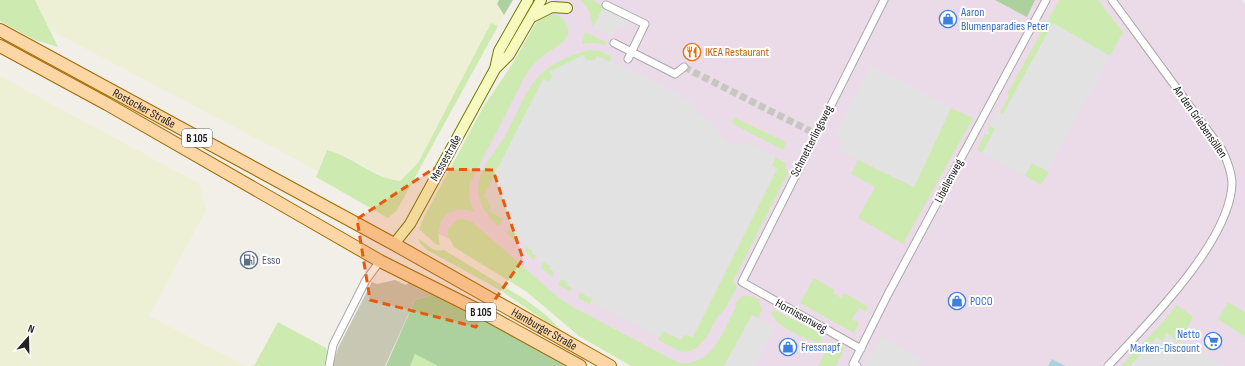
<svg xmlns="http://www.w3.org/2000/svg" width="1245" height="366" font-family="'Sofia Sans Condensed',sans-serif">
<rect width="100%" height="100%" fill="#f2efe9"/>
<path fill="#ebdbe8" d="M554 0H1242L1245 4V366H674L424 225 508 71 533 28 546 15Z"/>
<path fill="#c7c7b4" d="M395 280 406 285 409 282 434 294 415 300 385 366H332L338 348 372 282 377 284Z"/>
<path fill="#eef0d5" d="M35 0H499L497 4 504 15 498 25 491 23 418 163 400 181 390 179 339 153 326 150 318 171 50 30Z
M0 76 200 184 206 210 149 316 246 366H0Z"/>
<path fill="#cdebb0" d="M0 0H35L58 47 35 40 0 21Z
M581 0H592L604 6 593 27 589 11Z
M1059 0H1098L1123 32 1110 56 1053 24 1003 114 1000 112 1009 96 1007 94Z
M553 14C560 16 564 18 567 25 574 41 552 48 543 56 536 61 531 67 526 74L469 186C468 197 470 203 475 212 450 203 433 219 440 245H437L419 229 426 213 484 106 517 57 533 28 539 19 546 15Z
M491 23 498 26 397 210 388 218 316 177 327 150C352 156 373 178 400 181L418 163Z
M585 32 607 43 606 45 594 43 582 44Z
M589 50 600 51 612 57 610 62 586 60 583 55 552 77 548 82 543 80 484 197 488 200V202L491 207 489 211 503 219 498 226C488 216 479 206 478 190 478 169 495 153 505 136 517 116 523 92 540 75 551 63 573 54 589 50Z
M951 108 973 118 903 244 858 218 875 187 851 174 858 160 914 187Z
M735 118 786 142 783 150 733 124 732 121Z
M991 124 995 129 982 153 977 150 985 134 988 135 990 132 987 130Z
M775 157 787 164 785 167 788 173 733 281 737 287 725 309 718 316 706 338 697 348 686 352 680 351 658 340 663 331 681 340 684 334 693 337 777 169 772 166Z
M1032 163 1049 172 1041 185 1025 176Z
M462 219 472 222 553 293 569 305 679 363C713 366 723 331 736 307L735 304 742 296H749L758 299 762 310 758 318 752 315 724 366H631L579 336 527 292 454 247 448 236V229L457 220Z
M509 230 516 234 515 236 520 239 517 243 507 234Z
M419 239C427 244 433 253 444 250L526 300 546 315 567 336 500 290 427 250 420 243Z
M526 247 533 251 532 253 536 256 534 260 524 251Z
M543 262 551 266 549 269 554 272 552 277 541 268Z
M814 278 835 290 833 293 841 298 844 293 869 307 866 311 859 308 852 319 859 323 854 333 800 303Z
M561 279 568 283 567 285 572 288 570 292 558 284Z
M580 292 592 299 590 304 578 298Z
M1228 302 1245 312V337L1218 319Z
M1177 305 1193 317 1179 343 1167 333 1162 342 1156 338 1130 366H1121L1162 323Z
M776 311 818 332 822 339 821 343C809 341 772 326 772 312Z
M278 322 326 348 328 354 324 366H254Z
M839 344 845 348 836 366H818L827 349Z
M415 353 438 366H410Z"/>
<path fill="#add19e" d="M499 0H513L504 15 497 4Z
M995 0H1035L1027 17Z
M434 294 569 366H438L415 354 410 366H386L415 300Z"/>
<path fill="#e2e2e2" d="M604 6 629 19 626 25 617 26 612 36 593 27Z
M1053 23 1110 56 1047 171 1032 163 1025 176 982 153 995 129 991 126V123L998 111 1003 114Z
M583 55 586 60 594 61 597 56 610 62 611 60 692 102 698 113 709 119 725 141 733 145 748 143 775 157 772 166 777 169 693 337 684 335 681 340 663 331 660 337 591 302 592 299 567 285 568 282 557 277 558 273 549 269 551 266 539 260 540 258 532 253 533 250 522 244 523 241 514 236 516 234 505 227 508 222 489 211 491 207 488 202V200L483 197 543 79 548 82 552 77 549 72Z
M871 66 951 108 914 187 840 151 844 143 835 135Z
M752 315 775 327 754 366H724Z
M1167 333 1179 343 1224 366H1130L1157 337 1162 341Z
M881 336 921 359 917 366H864Z"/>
<path fill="#aad3df" d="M1052 359 1065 366H1048Z"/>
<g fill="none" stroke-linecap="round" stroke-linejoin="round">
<path stroke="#c8c6c1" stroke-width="7" stroke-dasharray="7 3.5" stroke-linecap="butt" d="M684 67 810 131"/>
<defs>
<path id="street" d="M606 5 645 24 628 59
M614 43 675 74 684 67
M861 349 742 282 884 0
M329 366 333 345 366 280 380 261
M857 366 853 364 888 294 1046 0
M1108 366C1146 325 1232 240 1232 182 1231 171 1227 160 1222 150L1112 0"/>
<path id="secondary" d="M532 17 552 7 567 8
M495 69 509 55 541 0
M394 244 410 224 495 69 499 51 528 0"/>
<g id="primary">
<path id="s1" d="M0 30 394 244 610 366"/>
<path d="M0 46 107 104 380 261 480 311 580 366"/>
</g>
</defs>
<use href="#street" stroke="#a9a9a9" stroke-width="9"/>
<use href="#secondary" stroke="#707d05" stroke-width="12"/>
<use href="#primary" stroke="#a06b00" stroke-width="14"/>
<use href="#street" stroke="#fff" stroke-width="7"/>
<use href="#secondary" stroke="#f7fabf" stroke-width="10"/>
<use href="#primary" stroke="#fcd6a4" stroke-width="12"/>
</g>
<path fill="#e8590c" fill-opacity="0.2" stroke="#e8590c" stroke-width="3" stroke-dasharray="8 5" stroke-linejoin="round" d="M433 169 493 170 523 259 476 327 370 300 357 219Z"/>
<defs>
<symbol id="shop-ring" viewBox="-11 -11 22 22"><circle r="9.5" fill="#fff" stroke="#3f7fe0" stroke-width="1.5"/><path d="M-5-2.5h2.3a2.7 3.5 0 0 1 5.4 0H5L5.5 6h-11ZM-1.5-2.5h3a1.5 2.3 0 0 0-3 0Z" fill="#3f7fe0"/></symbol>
<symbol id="restaurant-ring" viewBox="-11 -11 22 22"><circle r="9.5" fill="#fff" stroke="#e8710a" stroke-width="1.5"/><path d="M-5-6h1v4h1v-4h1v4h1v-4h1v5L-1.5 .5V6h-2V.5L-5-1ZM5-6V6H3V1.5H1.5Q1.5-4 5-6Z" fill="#e8710a"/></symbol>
<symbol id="fuel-ring" viewBox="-11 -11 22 22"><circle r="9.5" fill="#fff" stroke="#5c6f8a" stroke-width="1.5"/><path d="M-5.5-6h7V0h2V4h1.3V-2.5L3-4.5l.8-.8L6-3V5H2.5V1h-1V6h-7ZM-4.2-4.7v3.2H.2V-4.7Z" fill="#5c6f8a"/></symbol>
<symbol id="supermarket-ring" viewBox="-11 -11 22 22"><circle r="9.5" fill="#fff" stroke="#3f7fe0" stroke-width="1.5"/><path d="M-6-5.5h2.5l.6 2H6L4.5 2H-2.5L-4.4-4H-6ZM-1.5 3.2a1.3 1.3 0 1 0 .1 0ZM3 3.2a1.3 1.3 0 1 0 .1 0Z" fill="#3f7fe0"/></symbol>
</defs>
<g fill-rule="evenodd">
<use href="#shop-ring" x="938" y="9" width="20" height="20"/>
<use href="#restaurant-ring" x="682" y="42" width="20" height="20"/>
<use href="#fuel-ring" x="239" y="250" width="20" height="20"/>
<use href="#shop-ring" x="947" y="291" width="20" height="20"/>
<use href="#supermarket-ring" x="1203" y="331" width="20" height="20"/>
<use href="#shop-ring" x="778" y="337" width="20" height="20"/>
</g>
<g text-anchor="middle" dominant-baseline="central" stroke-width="4" stroke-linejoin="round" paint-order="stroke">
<g fill="#fff" stroke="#646464" stroke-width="1">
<rect x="182" y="129" width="30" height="18" rx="3"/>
<rect x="466" y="303" width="30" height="18" rx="3"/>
</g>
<g font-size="11" font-weight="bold" fill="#222">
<text x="197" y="138">B 105</text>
<text x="481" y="312">B 105</text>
</g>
<g font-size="12" fill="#366cbe" stroke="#fff" text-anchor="start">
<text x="961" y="12">Aaron<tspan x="961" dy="14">Blumenparadies Peter</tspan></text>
<text x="970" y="301">POCO</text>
<text x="1200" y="334" text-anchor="end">Netto<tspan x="1200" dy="14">Marken-Discount</tspan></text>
<text x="801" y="347">Fressnapf</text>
</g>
<g font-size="12" fill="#c56008" stroke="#fff" text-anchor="start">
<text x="705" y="52">IKEA Restaurant</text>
</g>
<g font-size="12" fill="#222" stroke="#fff">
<text stroke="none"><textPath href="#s1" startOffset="164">Rostocker Straße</textPath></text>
<text transform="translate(1200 122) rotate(55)">An den Griebensöllen</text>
<text transform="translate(812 141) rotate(-63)">Schmetterlingsweg</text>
<text transform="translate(446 158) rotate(-61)">Messestraße</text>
<text transform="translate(949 181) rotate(-62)">Libellenweg</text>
<text transform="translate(801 316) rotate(29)">Hornissenweg</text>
<text stroke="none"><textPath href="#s1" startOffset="621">Hamburger Straße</textPath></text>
</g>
<g font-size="12" fill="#4e5e75" stroke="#fff" text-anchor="start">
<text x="262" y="260">Esso</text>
</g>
</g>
<g transform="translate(28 338) rotate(20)" stroke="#ffffff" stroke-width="3" paint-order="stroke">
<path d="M0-3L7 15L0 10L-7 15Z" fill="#222222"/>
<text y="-6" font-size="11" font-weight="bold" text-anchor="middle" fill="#222222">N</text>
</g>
</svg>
